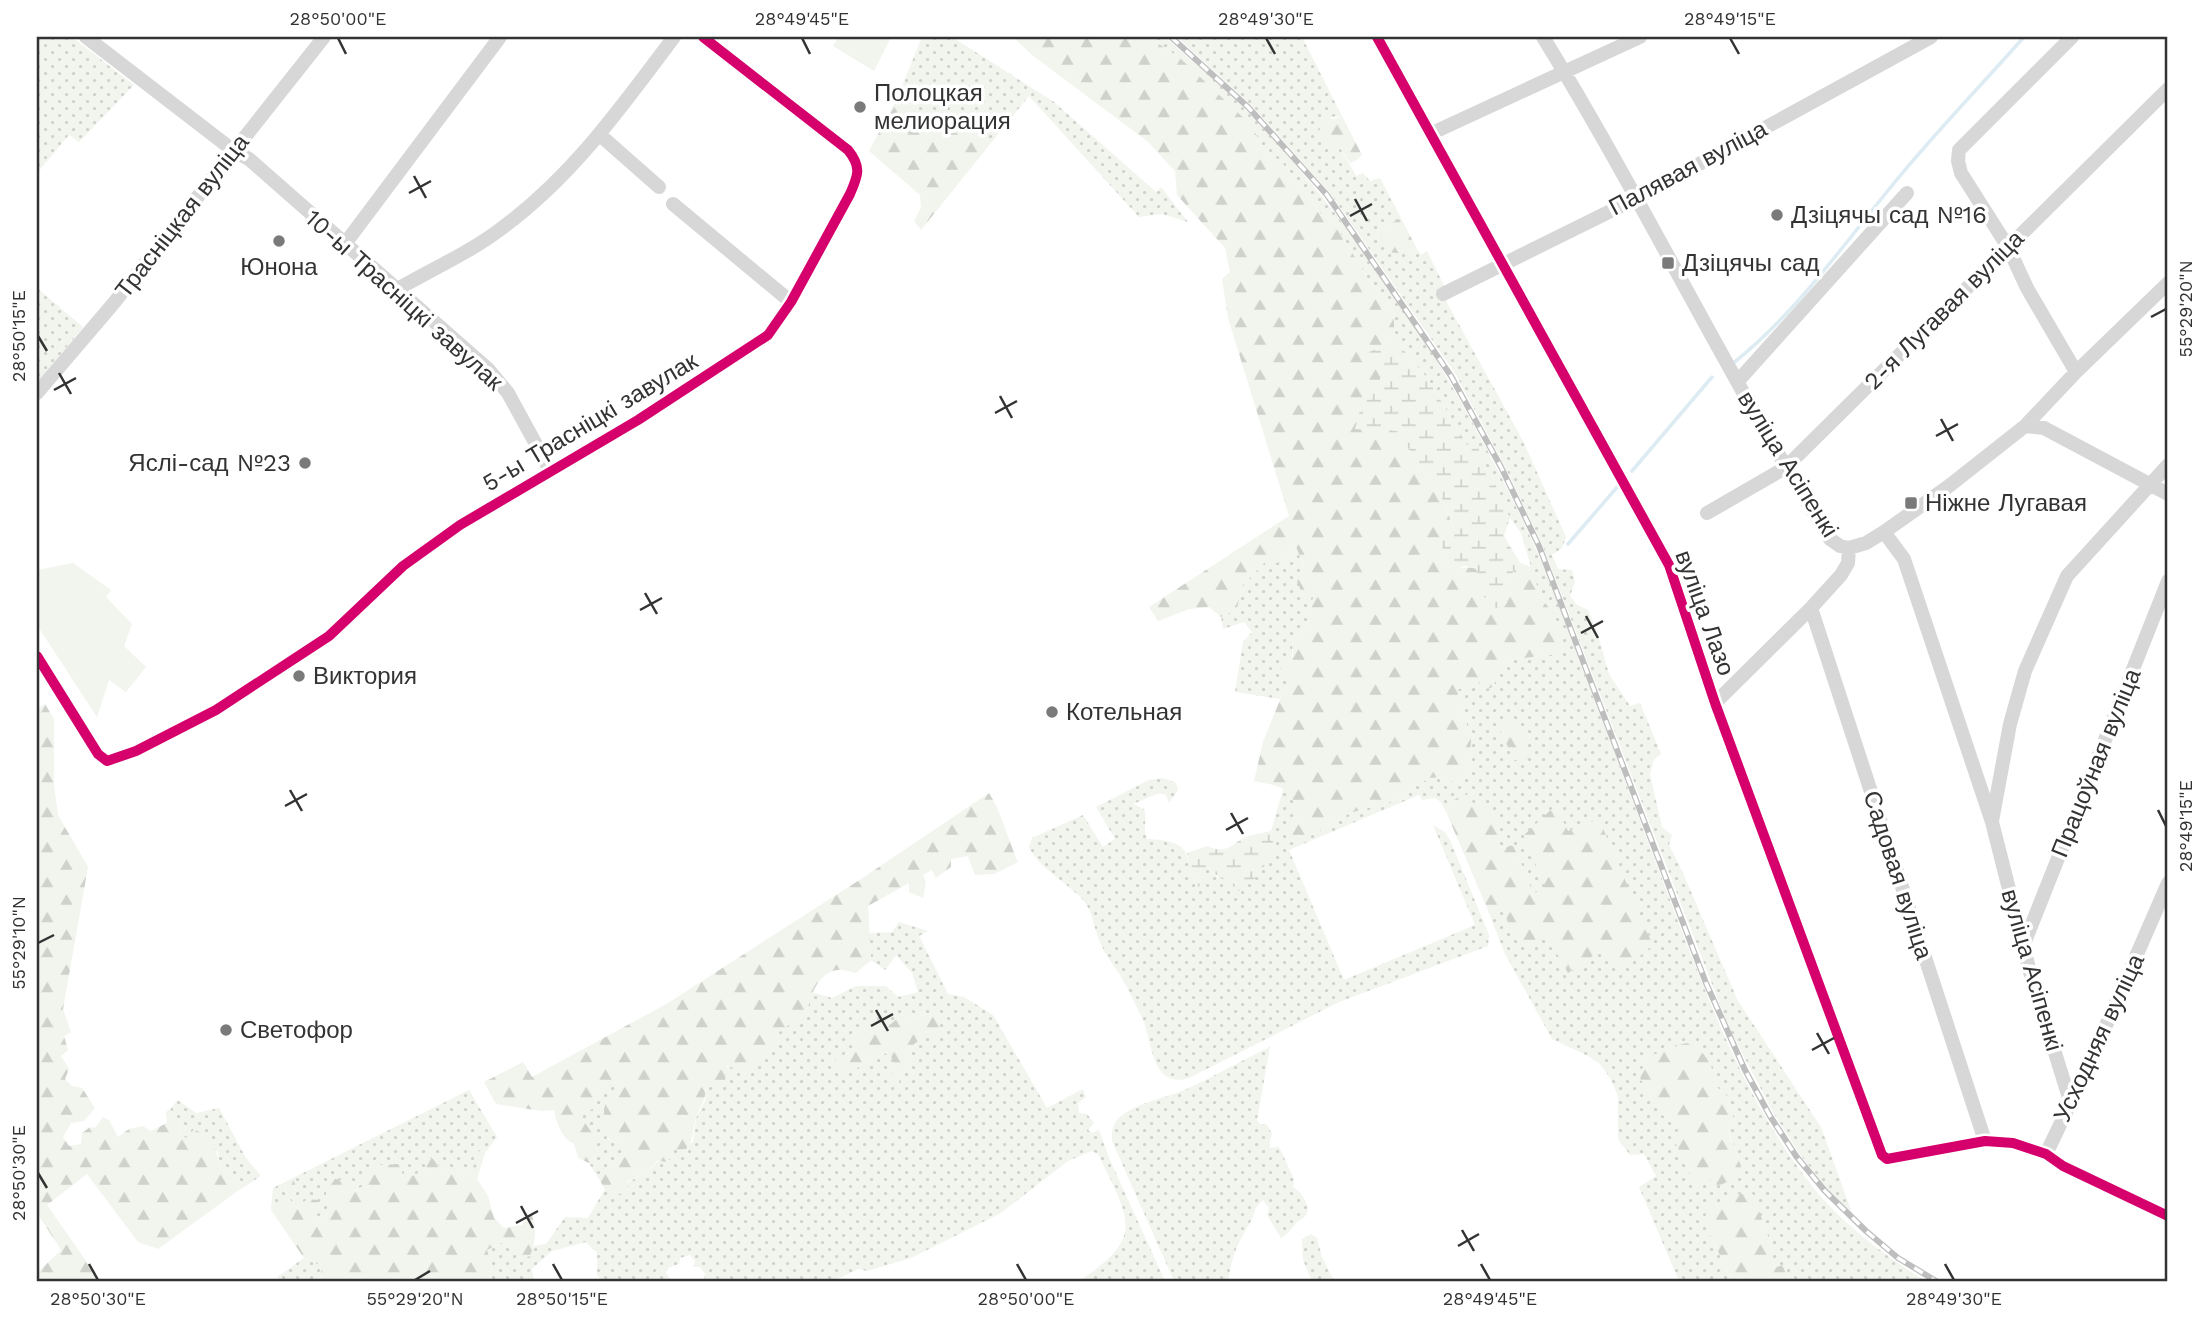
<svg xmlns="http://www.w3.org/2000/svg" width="2205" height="1318" font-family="'Work Sans',sans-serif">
<defs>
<pattern id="grass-dots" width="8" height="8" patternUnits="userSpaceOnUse" patternTransform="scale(1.75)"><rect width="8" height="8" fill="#f1f5ed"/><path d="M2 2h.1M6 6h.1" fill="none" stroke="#cfd2cc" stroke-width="1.8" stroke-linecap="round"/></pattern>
<pattern id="forest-firs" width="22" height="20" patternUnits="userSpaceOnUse" patternTransform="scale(1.75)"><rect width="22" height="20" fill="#f1f5ed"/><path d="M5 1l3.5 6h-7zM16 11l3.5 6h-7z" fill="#cfd2cc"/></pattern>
<pattern id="wetland-marsh" width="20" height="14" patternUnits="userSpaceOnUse" patternTransform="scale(1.75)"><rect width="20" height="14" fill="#f1f5ed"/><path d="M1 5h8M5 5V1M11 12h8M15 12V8" fill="none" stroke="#cfd2cc"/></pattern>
</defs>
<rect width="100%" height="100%" fill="#fff"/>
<path fill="url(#grass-dots)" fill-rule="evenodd" d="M37 37H72L134 85 79 142 69 135 37 173Z
M922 37H952L1054 102 1156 192 1161 187 1188 222 1162 214 1139 217 1029 96 991 143 971 131 938 135 925 126 916 109 903 100 896 101Z
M1149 37H1165C1192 62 1222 85 1248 112 1367 238 1462 387 1534 545 1555 592 1572 642 1591 691 1619 765 1647 839 1675 913 1712 1010 1750 1110 1816 1191 1846 1227 1886 1256 1925 1281H1788L1783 1266 1774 1268 1771 1245 1753 1195C1726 1194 1720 1208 1708 1230L1732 1281H1679L1639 1187 1656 1176 1644 1154 1630 1155 1618 1139V1096L1610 1078 1600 1064 1588 1056 1552 1039 1505 954 1487 908H1502L1508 922 1548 938 1600 951 1623 969 1653 944 1568 831 1555 807 1545 888 1533 894 1514 845 1499 848 1474 805 1450 802 1447 814 1441 802 1435 798 1422 800 1419 795 1289 850 1344 980 1475 925 1433 825 1445 832 1450 840 1489 935 1488 946 1339 1002 1189 1078C1155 1089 1152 1049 1145 1025 1141 1014 1134 1002 1129 991 1121 973 1106 958 1099 940 1093 925 1093 912 1083 900 1068 883 1037 867 1029 847L1032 838 1083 815 1103 847 1115 839 1096 807 1149 780 1163 778 1176 783 1178 790 1169 803 1166 795 1159 793 1133 804 1144 809C1148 820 1142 828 1147 839 1189 841 1186 849 1196 887L1204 871 1209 868 1218 878 1274 848 1271 831 1284 786 1295 799 1298 821 1289 830 1310 836 1350 813 1390 802 1429 778 1445 777 1455 783 1469 776 1471 740 1457 690 1490 673 1507 660 1555 654 1551 610 1540 597 1521 533 1510 518 1428 379 1395 340 1393 308 1368 279 1335 224 1320 213 1287 168 1261 144 1250 125 1181 59ZM1661 1054 1713 1084 1726 1095 1734 1120 1728 1129 1742 1169 1710 1179 1679 1128 1677 1120 1662 1115 1640 1078 1646 1056Z
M1177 37H1302L1342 116 1331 117 1339 146 1356 176 1363 173 1370 181 1380 178 1401 218 1385 226 1405 254 1417 249 1421 255 1427 251 1450 298 1446 301 1523 441 1566 537 1562 548 1552 555 1558 569 1572 570 1575 582 1570 596 1577 605 1588 610 1597 631 1609 674 1630 706 1640 703 1661 754 1654 759 1650 774 1662 827 1672 835 1669 845 1682 871 1738 1001 1821 1127 1852 1213 1827 1189 1799 1153 1774 1114 1729 1028 1542 544 1504 465 1455 373 1330 193 1251 105Z
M37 288 83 327 37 383Z
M1296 547 1314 593 1308 623 1293 638 1291 675 1280 699 1235 692 1243 642 1252 632 1244 622 1223 629 1221 617 1237 609 1242 586 1264 563 1283 562Z
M899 922 928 931 919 936 948 994 964 997 993 1015 1047 1108 1083 1089 1086 1097 1078 1103 1079 1113 1087 1114 1094 1123 1088 1130 1092 1133 1099 1130 1110 1160 1165 1281H1079C1148 1236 1128 1218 1098 1154L1092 1151 1068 1161 1001 1213 911 1258 867 1271 859 1269 833 1281H704L705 1274 700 1267H693L695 1261 690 1255 680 1258 679 1264 668 1268 666 1273 670 1279 677 1281H601L597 1274V1253L586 1242 552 1251 532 1269 534 1281H490L492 1265 487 1250 501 1243 516 1245 519 1259 529 1256 534 1246 546 1244 565 1217 588 1218 605 1189 620 1194 627 1183 648 1171 670 1150 693 1142 696 1118 705 1101 706 1086C736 1056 773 1036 807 1011L811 992 832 998 856 986H886L898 997 918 992 912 973 896 955 885 970 871 960 869 933 892 932ZM932 1012 923 1037 913 1045 910 1065 901 1074 893 1070 892 1058 885 1053 875 1061 864 1062 855 1070 846 1053 857 1052 871 1021 878 1026 891 1024 901 1015 915 1018Z
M1270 1047 1257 1120 1260 1124 1267 1125 1272 1134 1269 1144 1270 1148 1279 1147 1294 1179 1293 1187C1300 1191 1312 1206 1306 1215 1304 1219 1299 1220 1297 1222 1291 1229 1289 1233 1281 1238L1267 1215 1269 1208 1263 1200C1251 1210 1257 1212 1250 1223 1236 1246 1233 1254 1228 1281H1174L1112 1141C1111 1131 1113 1123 1121 1116 1139 1102 1166 1098 1187 1089 1215 1076 1242 1060 1270 1047Z
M613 1081 617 1084 607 1139 623 1145 625 1155 597 1176 589 1163 598 1151 579 1114 595 1108 601 1087Z
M469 1090 497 1137 485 1153 481 1150 470 1172 427 1169 404 1180 400 1165H381L363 1176 364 1186 353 1191 326 1192 328 1213 315 1228 309 1199 294 1207 290 1199 297 1190 293 1178Z
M178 1100 196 1113 219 1108 246 1158 261 1176 239 1190 231 1175 220 1169 218 1152 188 1138 181 1137 180 1122 170 1109Z
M285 1182 286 1196 281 1210H271L273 1188Z
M1311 1234 1317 1238 1322 1257 1334 1281H1312L1303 1260 1302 1239Z
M304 1258 322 1266 320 1281H281L277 1277Z"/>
<path fill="url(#forest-firs)" d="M1013 37H1149L1181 59 1251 125 1261 144 1287 168 1320 213 1335 224 1368 279 1393 308 1395 340 1369 352 1381 369 1380 383 1355 429 1397 430 1442 498 1455 531 1440 539 1450 571C1476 562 1481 571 1503 585L1520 563 1532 567 1540 597 1551 610 1564 645 1555 654 1507 660 1501 671 1491 673 1496 681 1491 688 1481 689 1479 680 1457 690 1471 740 1469 776 1455 783 1445 777 1429 778 1390 802 1350 813 1310 836 1289 842V830L1298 821C1293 787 1285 787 1254 781L1263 742 1290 675 1280 669 1281 662 1293 657V638L1308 623 1314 593H1302L1295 577 1304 566 1296 547 1283 562 1264 563 1242 586 1237 609 1221 617 1209 607 1189 609 1158 621 1149 607 1289 516 1228 318 1222 279 1230 272 1225 248 1177 195 1175 171 1147 141 1032 55Z
M903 100 916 109 925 126 938 135 971 131 991 143 921 230 914 221 921 208 920 195 869 151 896 101Z
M1342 116 1362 155 1357 160 1350 163 1339 146H1326L1319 131 1322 122Z
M1401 218 1417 249 1405 254 1388 252 1380 237 1385 226Z
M45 704 54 719V785L58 815 88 867 63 1009 71 1032 64 1036 68 1050 61 1056 69 1069 65 1079 72 1086 82 1088 95 1108 84 1121 71 1123 63 1137 69 1146 81 1144 82 1133 90 1127 95 1128 103 1117 109 1120 118 1137 129 1129 143 1126 151 1131 167 1123 166 1112 170 1109 180 1122 181 1137 188 1138 194 1129C212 1138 218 1150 220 1169L231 1175 239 1190 158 1249 138 1242 87 1174 47 1205 100 1281H37V1273L61 1250 37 1213V709Z
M1512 720 1519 728 1531 752 1526 760H1514L1498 726 1503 721Z
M989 793C1001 811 1008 840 1018 862L994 874 975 875 968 856 951 859V867L936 878 932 870 923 875 926 882 923 898 909 892V883L868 906 871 960 856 973C851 972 843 969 838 970 818 972 811 995 807 1011L777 1034 779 1042 758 1067 740 1072 727 1065 725 1081 716 1088 706 1086C705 1104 701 1103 696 1118 692 1130 695 1139 686 1149L670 1150 671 1158 665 1162 658 1160 648 1171 627 1182 628 1189 619 1194 605 1189 597 1176 625 1155 623 1145C595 1135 603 1129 605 1103L614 1095 617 1084 614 1081 601 1087 595 1108 579 1114 592 1133 598 1152 589 1163 578 1158 574 1144C561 1137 557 1125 554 1110L541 1111 496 1104 484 1082 523 1062 532 1077 668 1003 861 879Z
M1469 794 1474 805 1486 803 1500 828V848L1514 845 1533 894 1545 887 1524 835 1555 806 1568 831 1599 819 1653 945 1623 970 1600 951 1568 973 1548 938 1526 945 1508 922 1502 908H1487L1447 814 1450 802 1461 796Z
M933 1012 940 1022 936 1040 923 1037 913 1045 910 1065 901 1074 899 1083 893 1084 890 1078 893 1070 892 1058 885 1053 875 1061 864 1062 855 1070 845 1073 835 1065 836 1057 856 1051 849 1042 871 1021 878 1026 891 1024 901 1015 915 1018Z
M1687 1043C1705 1052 1715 1063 1713 1084L1726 1095 1734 1120 1728 1130 1742 1169C1733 1178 1727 1185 1713 1186L1710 1179 1703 1185 1693 1180 1674 1140 1679 1128 1677 1120 1662 1115 1640 1078 1646 1056C1662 1054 1672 1046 1687 1043Z
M481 1150 485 1153 477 1179 488 1196 494 1218 504 1228 522 1225 531 1214C538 1227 535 1243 530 1256L519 1260 516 1245 501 1243 487 1250 492 1265 490 1281H320L322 1266 304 1258 271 1210H281L286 1196 285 1182 293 1178 297 1190 290 1199 294 1207 309 1199 317 1200 320 1210 314 1218 316 1227 328 1213 326 1192 335 1179 348 1181 354 1191 364 1186 362 1176 381 1165 400 1164 404 1180 427 1169 426 1159 431 1157 443 1170 470 1172 475 1163 474 1154Z
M1739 1194H1753L1771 1245 1774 1268 1783 1265 1788 1281H1732L1708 1230 1705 1209 1711 1203 1722 1205Z"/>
<path fill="url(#wetland-marsh)" d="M1395 340 1428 379 1467 445 1478 448 1510 518 1504 536 1520 563 1503 585 1507 603 1498 608 1487 606 1476 568 1464 566 1450 572 1440 539 1455 530 1442 498 1397 431 1355 429 1365 391 1380 383 1381 369 1365 366 1369 352Z
M1271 831 1274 848 1260 874 1239 891C1229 881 1218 879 1209 868L1204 871 1205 883 1196 888 1187 853 1207 846C1229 856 1231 842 1249 836 1256 834 1264 833 1271 831Z"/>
<path fill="#f1f5ed" d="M839 37H891L874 71 833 46Z
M73 563 111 590 106 597 132 624 124 646 146 667 126 692 109 680 97 717 37 625V570Z"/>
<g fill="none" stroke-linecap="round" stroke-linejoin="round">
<path stroke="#ddebf3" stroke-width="3.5" d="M1732 364C1793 316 1838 252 1886 193 1929 139 1978 89 2024 37
M1632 471 1712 377
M1568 544 1619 485"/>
<path stroke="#d7d7d7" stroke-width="14" d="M86 37 234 151 249 159 488 369 508 393 550 470
M1377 37 1669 565 1715 703 1882 1155 1887 1159 1985 1141 2013 1143 2046 1154 2063 1166 2168 1216
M1543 37C1644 201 1727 376 1830 539L1840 546 1849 548 1866 543 1884 532 1949 486 2025 426 2076 372 2168 283
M2072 37 1959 150 1958 161 1961 173 2008 247 2027 288 2076 372
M1430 134 1640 37
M600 135 659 187
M673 204 791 302
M344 245 500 37
M396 290C430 270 471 252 502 228 573 176 622 106 674 37
M1443 294 1635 199 1931 37
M1738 381 1907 193
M37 393 113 304 324 37
M2025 426 2044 428 2168 494
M1707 513 1785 468 2168 89
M1884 532 1904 559 1992 822 2030 972 2070 1101
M1811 608 1985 1141
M37 656 98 754 107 761 136 751 216 710 329 636 403 566 460 525 638 420 768 335 791 302 850 194C858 176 862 167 848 150L703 37
M1715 703 1811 608 1841 575 1848 563 1849 548
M1992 821 2010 724 2025 671 2067 576 2168 465
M2024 944 2168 581
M2046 1154 2087 1069 2168 883"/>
<defs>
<path id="rail" d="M1171 37 1248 107 1327 195 1451 376 1501 467 1539 546 1706 983 1745 1070 1770 1116 1796 1156 1825 1191 1866 1231 1898 1258 1936 1281"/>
</defs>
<use href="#rail" stroke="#bebebe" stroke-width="6"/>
<use href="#rail" stroke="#fff" stroke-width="3.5" stroke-dasharray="10" stroke-linecap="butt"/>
<defs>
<path id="cycleway" d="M1377 37 1669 565 1715 703 1882 1155 1887 1159 1985 1141 2013 1143 2046 1154 2063 1166 2168 1216
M37 656 98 754 107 761 136 751 216 710 329 636 403 566 460 525 638 420 768 335 791 302 850 194C858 176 862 167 848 150L703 37"/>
</defs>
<use href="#cycleway" stroke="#fff" stroke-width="15"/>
<use href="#cycleway" stroke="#d6006c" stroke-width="10"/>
</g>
<path fill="none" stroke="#333" stroke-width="2.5" d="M338 38 346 54M802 38 810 54M1266 38 1275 54M1730 38 1739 54M414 176 426 198M409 193 431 181M1355 199 1367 221M1350 216 1372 204M2151 317 2166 309M38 336 47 351M59 373 71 394M54 390 76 378M1000 396 1012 418M995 413 1017 401M1941 419 1953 441M1936 436 1958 424M645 593 657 614M640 610 662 598M1586 616 1598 638M1581 633 1603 621M290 790 302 811M285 806 307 794M2158 810 2166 826M1231 813 1243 834M1226 830 1248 818M38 943 54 935M876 1010 888 1031M871 1026 893 1014M1817 1033 1829 1054M1812 1050 1834 1038M38 1173 47 1188M521 1206 533 1228M516 1223 538 1211M1462 1230 1474 1251M1458 1246 1479 1234M89 1264 98 1280M553 1264 562 1280M1017 1264 1026 1280M1481 1264 1490 1280M1945 1264 1954 1280M415 1280 430 1271"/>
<g fill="#7a7a7a" stroke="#fff" stroke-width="2.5">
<circle cx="860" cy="107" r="7"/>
<circle cx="1777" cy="215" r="7"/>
<circle cx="279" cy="241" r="7"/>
<rect x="1661" y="256" width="14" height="14" rx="3.5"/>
<circle cx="305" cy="463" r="7"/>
<rect x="1904" y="496" width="14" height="14" rx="3.5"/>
<circle cx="299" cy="676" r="7"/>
<circle cx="1052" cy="712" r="7"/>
<circle cx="226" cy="1030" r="7"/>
</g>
<g text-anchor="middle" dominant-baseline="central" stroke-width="7" stroke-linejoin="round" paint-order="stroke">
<g font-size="24" fill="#333" stroke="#fff" text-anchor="start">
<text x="874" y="93">Полоцкая<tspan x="874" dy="28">мелиорация</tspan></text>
<text x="1791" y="215">Дзіцячы сад №16</text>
<text x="1682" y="263">Дзіцячы сад</text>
<text x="279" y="267" text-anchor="middle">Юнона</text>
<text x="291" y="463" text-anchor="end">Яслі-сад №23</text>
<text x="1925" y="503">Ніжне Лугавая</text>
<text x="313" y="676">Виктория</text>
<text x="1066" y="712">Котельная</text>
<text x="240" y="1030">Светофор</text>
</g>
<g font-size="24" fill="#333" stroke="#fff">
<text transform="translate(1688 168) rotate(-28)">Палявая вуліца</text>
<text transform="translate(182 216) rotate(-52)">Трасніцкая вуліца</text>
<text transform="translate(404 300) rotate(42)">10-ы Трасніцкі завулак</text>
<text transform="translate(1944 310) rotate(-45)">2-я Лугавая вуліца</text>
<text transform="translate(590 422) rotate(-31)">5-ы Трасніцкі завулак</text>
<text transform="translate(1788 464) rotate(58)">вуліца Асіпенкі</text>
<text transform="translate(1705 613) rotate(70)">вуліца Лазо</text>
<text transform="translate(2096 763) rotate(-68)">Працоўная вуліца</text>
<text transform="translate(1898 875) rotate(72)">Садовая вуліца</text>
<text transform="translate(2032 970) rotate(74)">вуліца Асіпенкі</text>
<text transform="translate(2099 1038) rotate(-65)">Усходняя вуліца</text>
</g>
</g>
<rect width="2205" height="1318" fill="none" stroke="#ffffff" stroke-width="77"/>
<rect x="38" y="38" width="2128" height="1242" fill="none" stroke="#333" stroke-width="2.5"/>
<g font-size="18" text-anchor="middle" fill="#333">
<text x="338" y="25">28°50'00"E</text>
<text x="802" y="25">28°49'45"E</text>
<text x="1266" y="25">28°49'30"E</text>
<text x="1730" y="25">28°49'15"E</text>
<text transform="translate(2186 309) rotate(-90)" y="6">55°29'20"N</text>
<text transform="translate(19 336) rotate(-90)" y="6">28°50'15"E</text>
<text transform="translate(2186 826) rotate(-90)" y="6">28°49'15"E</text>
<text transform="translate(19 943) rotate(-90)" y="6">55°29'10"N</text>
<text transform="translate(19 1173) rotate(-90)" y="6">28°50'30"E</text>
<text x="98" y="1305">28°50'30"E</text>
<text x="415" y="1305">55°29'20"N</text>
<text x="562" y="1305">28°50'15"E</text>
<text x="1026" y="1305">28°50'00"E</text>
<text x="1490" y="1305">28°49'45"E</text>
<text x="1954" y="1305">28°49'30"E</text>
</g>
</svg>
